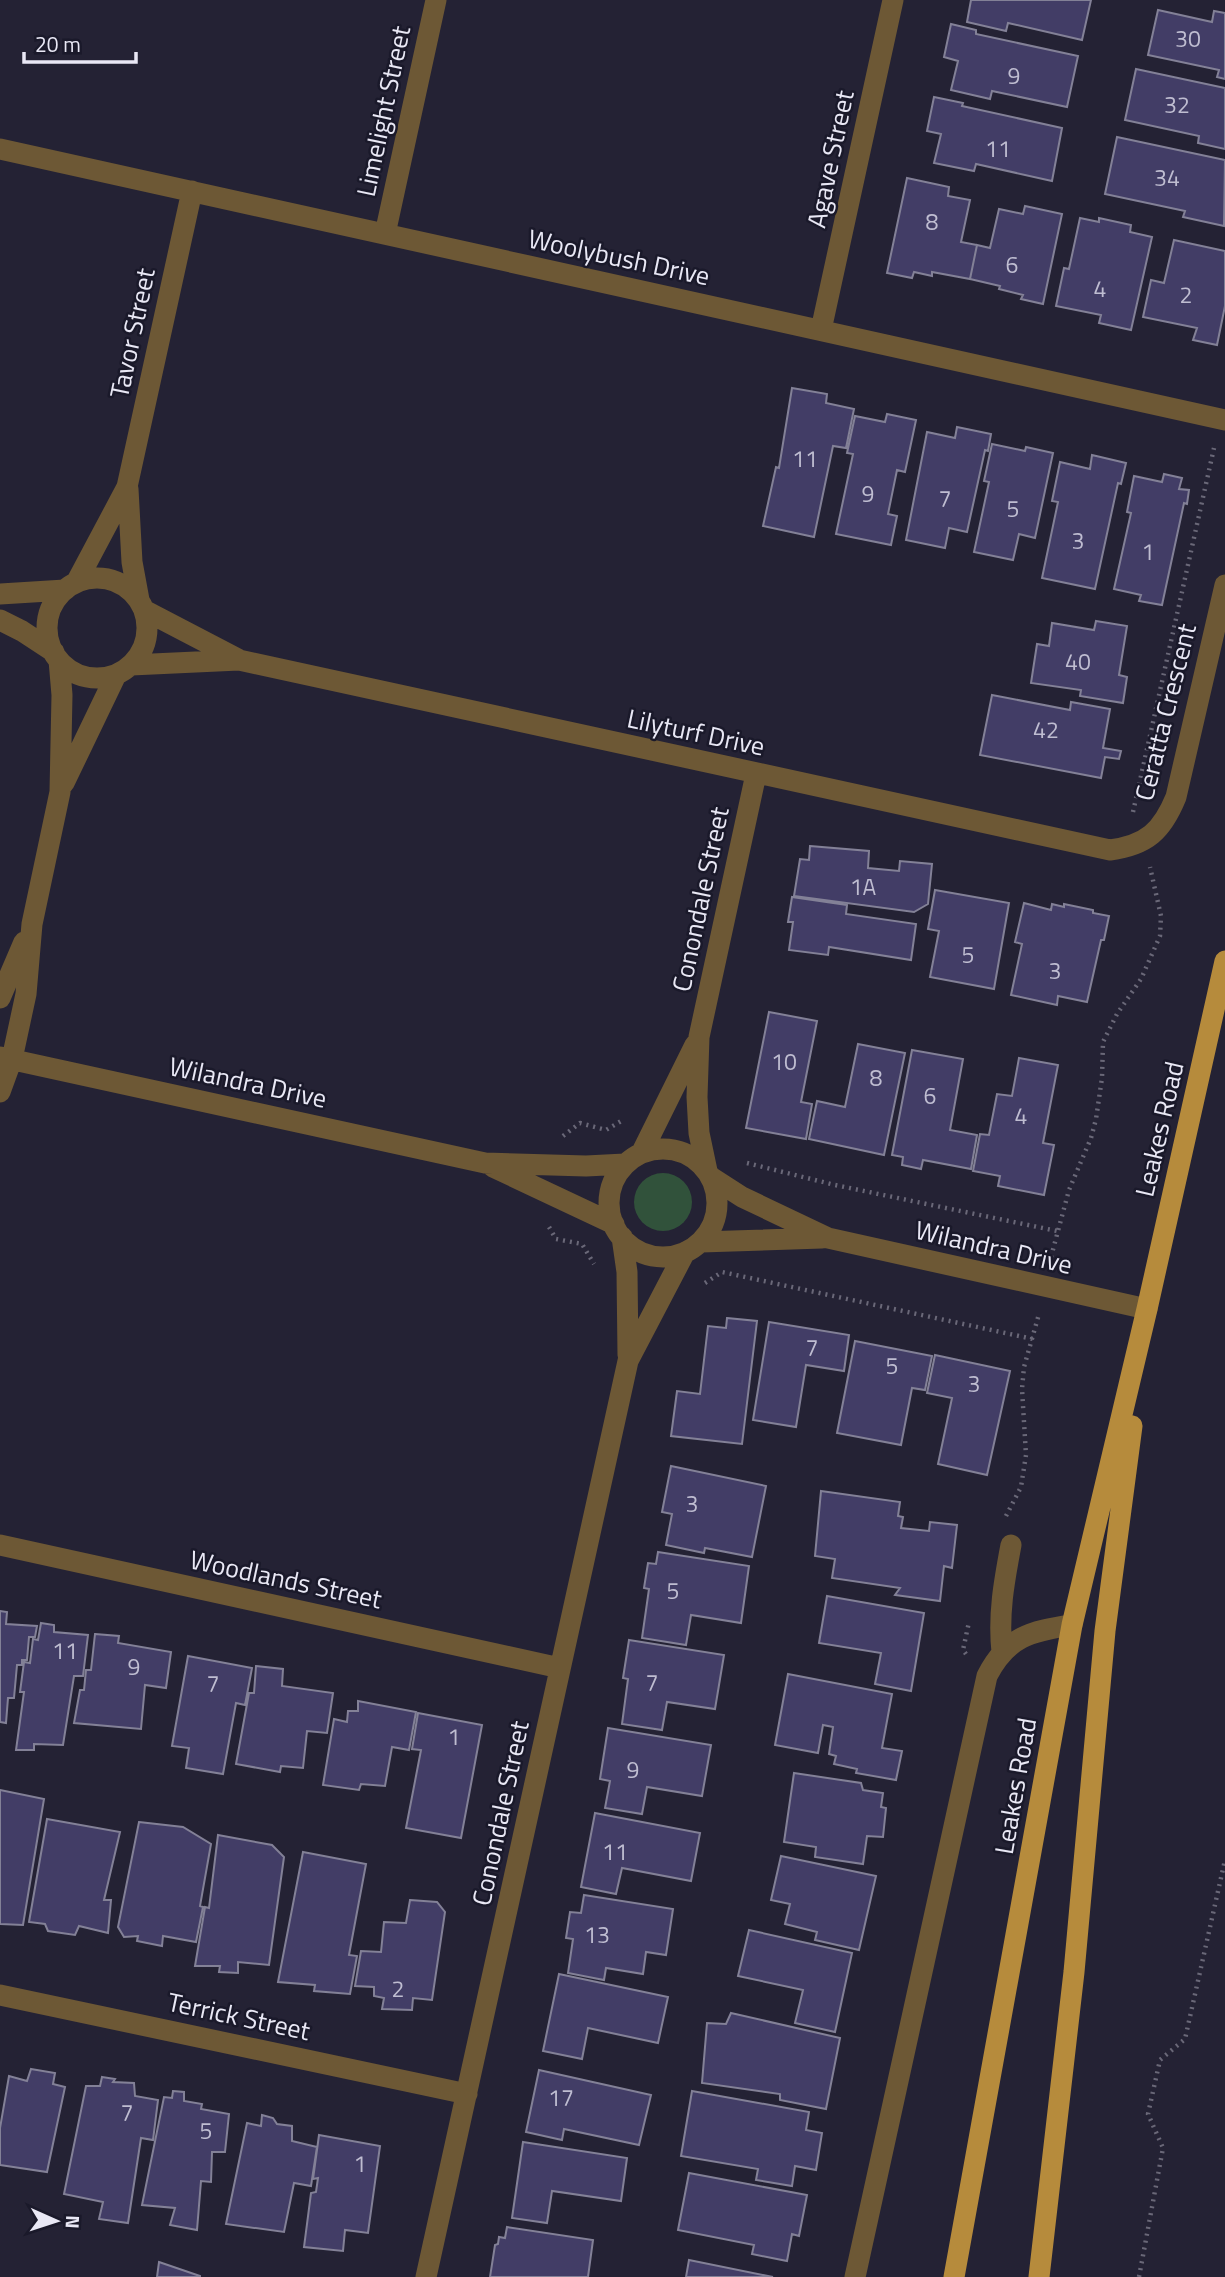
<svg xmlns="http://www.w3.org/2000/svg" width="1225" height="2277" font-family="'Titillium Web',sans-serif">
<rect width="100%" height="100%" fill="#242234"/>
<path fill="#31523b" d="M634 1202a29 29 0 1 1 58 0a29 29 0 1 1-58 0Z"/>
<path fill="#423d66" stroke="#838197" stroke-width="2" d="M971 0H1091L1082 40 1008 23 1006 31 967 22Z
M1158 10 1212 22 1214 11 1225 13V79L1217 77 1219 70 1148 55Z
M951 24 976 30V34L1078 56 1067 107 992 91 990 99 951 90 958 61 944 57Z
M1136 69 1225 88V149L1198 143 1199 136 1125 120Z
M934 97 963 103 962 106 1062 128 1052 181 976 164 974 171 934 163 941 134 927 131Z
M1117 137 1225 160 1224 226 1183 217 1185 211 1105 194Z
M907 178 949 187 948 196 970 200 961 242 977 245 970 279 932 272V276L914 272 912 278 887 273Z
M1025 206 1062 214 1043 304 1021 299 1023 295 999 289 1000 286 970 279 977 245 990 248 999 209 1023 214Z
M1080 218 1099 222V218L1131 225 1130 232 1152 237 1131 330 1099 323 1101 315 1056 306 1064 268 1069 269Z
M1174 240 1225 251V306L1217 345 1193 340 1197 328 1143 317 1151 280 1164 283Z
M792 388 827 394 826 403 854 409 846 448 833 446 814 537 763 526 776 467 779 468Z
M887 414 916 420 905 472 897 470 888 514 897 516 891 545 836 534 853 454 847 453 855 416 885 422Z
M957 427 991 434 988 451 985 450 967 532 949 528 945 548 906 540 927 432 955 438Z
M992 444 1025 451 1026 447 1053 453 1035 538 1019 534 1013 560 974 552 989 482 984 481Z
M1092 455 1126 463 1121 484 1118 483 1095 589 1042 578 1058 502 1052 501 1060 462 1090 469Z
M1164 474 1182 478 1179 489 1189 490 1187 504 1184 503 1162 605 1139 601 1141 595 1114 589 1131 513 1127 512 1134 476 1162 482Z
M1096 621 1127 626 1119 675 1127 677 1123 703 1080 696 1081 690 1031 683 1037 644 1049 646 1052 623 1094 630Z
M992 695 1070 710 1071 702 1110 709 1103 748 1121 751 1119 759 1105 757 1101 778 980 755Z
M810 846 869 851 868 868 899 871 900 861 932 864 928 904 914 912 794 896 800 859 809 860Z
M935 890 1009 903 994 989 930 977 939 931 928 929Z
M792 897 847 905 846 914 916 924 911 960 829 947 828 955 789 950 793 922H788Z
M1024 903 1051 910 1052 904 1064 907V904L1093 910V913L1109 916 1104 940H1101L1087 1002 1058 996 1057 1005 1011 995 1022 944 1015 942Z
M769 1012 817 1021 801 1102 812 1104 806 1139 746 1128Z
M858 1044 905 1053 884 1155 809 1139 817 1101 845 1107Z
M912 1050 963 1059 950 1130 977 1135 971 1169 923 1160 921 1169 902 1165 903 1157 892 1155Z
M1019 1058 1058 1065 1043 1143 1054 1145 1044 1195 998 1186 1000 1176 973 1171 980 1134 989 1135 997 1094 1012 1096Z
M727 1318 757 1321 742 1444 671 1436 677 1391 700 1394 708 1326 726 1328Z
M769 1322 849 1335 844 1371 806 1365 796 1427 753 1420Z
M855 1341 932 1356 925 1390 912 1388 901 1445 837 1433Z
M935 1355 1010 1371 987 1475 938 1464 952 1398 927 1393Z
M671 1466 766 1486 752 1557 705 1548 704 1553 666 1545 672 1514 662 1512Z
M821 1491 900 1502 898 1516 903 1517 901 1528 929 1531 930 1522 957 1525 952 1568 944 1566 940 1601 895 1595 900 1588 832 1578 835 1559 815 1556Z
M658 1552 749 1566 741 1623 691 1615 686 1645 642 1638 649 1589 644 1588 648 1563 656 1564Z
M827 1596 924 1613 911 1691 875 1684 881 1653 819 1643Z
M0 1611 7 1612 6 1624 37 1626 35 1637H29L27 1660H22V1665H17L14 1698H8L6 1723 0 1722Z
M41 1623 54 1625V1632L88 1635 83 1676H74L63 1745 34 1744V1750H16L24 1692H20L24 1662 30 1663 33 1639 38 1640Z
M95 1634 119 1636 118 1643 171 1652 166 1688 145 1685 141 1729 74 1723 80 1690H84L86 1670H91Z
M629 1640 724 1655 715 1709 667 1702 662 1730 622 1724 628 1679 623 1678Z
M188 1656 252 1668 245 1705 236 1703 223 1774 186 1768 189 1748 172 1746Z
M256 1666 283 1669 282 1686 333 1693 327 1733 307 1731 303 1768 281 1766 280 1772 236 1764 249 1693H254Z
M788 1674 892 1694 882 1748 902 1751 896 1780 856 1773 857 1769 834 1764 836 1756 829 1754 833 1727 823 1725 818 1753 775 1745Z
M358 1701 416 1712 409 1750 392 1747 385 1786 361 1784 359 1790 323 1785 334 1719 347 1722 348 1711H358Z
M418 1713 482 1725 461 1838 406 1828 421 1750 412 1749Z
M608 1728 711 1745 702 1796 647 1787 642 1814 605 1808 610 1781 600 1779Z
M794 1773 861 1783 863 1790 883 1793 881 1807 886 1808 883 1837 867 1836 863 1864 815 1857 816 1847 784 1842Z
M0 1790 44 1799 23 1925 0 1924Z
M595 1813 700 1833 691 1881 622 1868 616 1894 581 1887Z
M47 1819 120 1832 104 1900H111L108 1933 79 1926 75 1935 48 1931 45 1924 29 1922Z
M139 1822 183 1827 211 1844 200 1906 203 1907 196 1942 163 1936 162 1946 137 1941 138 1936 124 1937 118 1927Z
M218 1835 272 1845 284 1857 269 1965 238 1962V1973L219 1972 220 1966H195L205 1907 209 1908Z
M303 1852 366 1864 349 1955 357 1956 350 1994 314 1991 315 1985 278 1982Z
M781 1856 876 1876 859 1950 815 1940 817 1932 785 1924 790 1904 771 1900Z
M584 1895 673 1909 666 1955 646 1952 643 1974 606 1968 604 1980 568 1973 573 1939 566 1938 570 1912 581 1913Z
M410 1900 437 1902 445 1912 432 2000 413 1998 412 2010 382 2009 384 1998 374 1996V1987L355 1986 361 1951 381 1952 384 1922 406 1923Z
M749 1930 852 1953 835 2032 795 2023 803 1990 738 1976Z
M559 1974 668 1997 658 2043 588 2028 582 2059 543 2051Z
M731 2013 840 2038 826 2109 780 2100V2094L702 2083 707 2023 726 2024Z
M31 2069 55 2073 53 2084 65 2087 47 2172 0 2165V2128L9 2076 27 2081Z
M539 2070 651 2095 639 2145 564 2129 562 2140 526 2132Z
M102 2077 115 2079 113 2082 134 2083 135 2096 158 2100 153 2140 141 2138 128 2223 99 2219 103 2202 64 2194 86 2086H100Z
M173 2091 184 2092V2101L202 2104 201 2109 229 2114 225 2152H212L211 2182 201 2181 197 2230 170 2225 175 2208 142 2205 164 2097 172 2098Z
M692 2091 809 2112 806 2130 822 2133 816 2170 795 2166 792 2186 756 2180 758 2169 681 2156Z
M262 2115 273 2118 277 2124 292 2126V2141L317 2147 311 2186 294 2183 284 2232 226 2224 247 2123 261 2126Z
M319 2135 380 2146 368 2233 345 2230 343 2251 304 2247 311 2193 316 2192 318 2178 313 2179Z
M523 2142 627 2158 621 2201 552 2191 547 2223 512 2218Z
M689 2173 807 2195 799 2236 792 2234 787 2261 752 2254 754 2245 678 2230Z
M507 2227 593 2240 588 2277H490L495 2245 498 2244 499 2237 505 2238Z
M689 2260 773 2277H686Z
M159 2262 200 2276V2277H157Z"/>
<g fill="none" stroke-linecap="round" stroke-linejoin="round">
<path stroke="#6a6878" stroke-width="4.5" stroke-dasharray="2 5" stroke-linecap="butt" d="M1133 812 1214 448
M563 1136 580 1123 606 1130 623 1120
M747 1163 835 1185 1057 1231
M549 1227 556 1239 582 1244 594 1264
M1051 1257 1069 1190 1091 1138 1096 1119 1102 1078 1103 1042 1117 1014 1141 979 1160 936 1161 916 1150 867
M705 1283 722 1272 1033 1339
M1006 1516 1021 1487 1026 1455 1022 1389 1024 1367 1039 1314
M966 1654 963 1650 969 1622
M1139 2277 1163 2148 1148 2114 1160 2060 1185 2039 1225 1860"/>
<path stroke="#6d5835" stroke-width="21" d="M0 149 1225 420
M385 234 436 0
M821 330 893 0
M128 489 132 562 139 600
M47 628a50 50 0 1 1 100 0a50 50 0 1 1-100 0Z
M76 583 127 487 192 191
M0 594 65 590
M144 610 238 659
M0 620 22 631 54 652
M131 665 239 660 1110 850C1147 845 1162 831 1176 797L1225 585
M64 783 116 675
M0 998 24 942
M0 1057 485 1163 586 1166 625 1164
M0 1092 12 1059 26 994 32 924 60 792 62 695 59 660
M609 1203a54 54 0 1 1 108 0a54 54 0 1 1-108 0Z
M642 1152 695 1045
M493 1167 614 1224
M707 1171 699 1133 697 1097 699 1037 756 774
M711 1177 742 1197 828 1238 1147 1309
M622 1237 627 1272 628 1355
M701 1242 822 1238
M0 1545 560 1668
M1002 1652C998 1615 1004 1582 1011 1545
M0 1995 467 2094
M426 2277 628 1361 685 1252
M855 2277 987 1676C1007 1637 1030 1631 1072 1625"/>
<path stroke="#b68b3c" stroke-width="21" d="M954 2277 1072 1625 1147 1309 1225 961
M1039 2277 1074 1972 1105 1631 1132 1426"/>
</g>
<g text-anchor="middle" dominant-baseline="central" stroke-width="5" stroke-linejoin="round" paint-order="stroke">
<g font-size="23" fill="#bfbdd1">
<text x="1188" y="38">30</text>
<text x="1014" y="75">9</text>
<text x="1177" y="104">32</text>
<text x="998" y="148">11</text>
<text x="1167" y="177">34</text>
<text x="932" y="221">8</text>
<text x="1012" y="264">6</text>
<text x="1100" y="288">4</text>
<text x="1186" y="294">2</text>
<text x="805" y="458">11</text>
<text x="868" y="493">9</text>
<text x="945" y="498">7</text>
<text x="1013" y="508">5</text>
<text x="1078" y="540">3</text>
<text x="1148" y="551">1</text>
<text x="1078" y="661">40</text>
<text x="1046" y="729">42</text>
<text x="863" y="886">1A</text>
<text x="968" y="954">5</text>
<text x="1055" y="970">3</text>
<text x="784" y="1061">10</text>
<text x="876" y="1077">8</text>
<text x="930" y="1095">6</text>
<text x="1021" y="1115">4</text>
<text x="812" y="1347">7</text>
<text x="892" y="1365">5</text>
<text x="974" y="1383">3</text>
<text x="692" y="1503">3</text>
<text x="673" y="1590">5</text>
<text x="65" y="1650">11</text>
<text x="134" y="1666">9</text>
<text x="652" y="1682">7</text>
<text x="213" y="1683">7</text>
<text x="454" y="1736">1</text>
<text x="633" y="1769">9</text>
<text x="615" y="1851">11</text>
<text x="597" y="1934">13</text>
<text x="398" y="1988">2</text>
<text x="561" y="2097">17</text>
<text x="127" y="2112">7</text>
<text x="206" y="2130">5</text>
<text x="360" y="2163">1</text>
</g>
<g font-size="26" fill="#e9e8f5" stroke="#1a192a">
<text transform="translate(383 111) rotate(-78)">Limelight Street</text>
<text transform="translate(830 159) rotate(-78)">Agave Street</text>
<text transform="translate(619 257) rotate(12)">Woolybush Drive</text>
<text transform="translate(132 333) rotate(-78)">Tavor Street</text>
<text transform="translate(1165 712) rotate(-76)">Ceratta Crescent</text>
<text transform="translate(696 732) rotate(12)">Lilyturf Drive</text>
<text transform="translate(700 899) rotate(-78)">Conondale Street</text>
<text transform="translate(248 1082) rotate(12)">Wilandra Drive</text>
<text transform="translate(1159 1129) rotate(-77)">Leakes Road</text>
<text transform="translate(994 1247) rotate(13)">Wilandra Drive</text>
<text transform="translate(286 1579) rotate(12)">Woodlands Street</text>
<text transform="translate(1015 1786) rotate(-80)">Leakes Road</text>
<text transform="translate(500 1813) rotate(-78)">Conondale Street</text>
<text transform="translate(239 2016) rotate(12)">Terrick Street</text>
</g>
</g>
<g transform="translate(56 2221) rotate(93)" stroke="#1a192a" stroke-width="5" paint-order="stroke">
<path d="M0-5L12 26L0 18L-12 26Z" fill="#e9e8f5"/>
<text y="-10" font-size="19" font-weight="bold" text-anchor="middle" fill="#e9e8f5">N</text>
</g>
<path d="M24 52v10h112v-10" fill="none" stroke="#e9e8f5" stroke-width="3.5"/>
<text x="35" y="52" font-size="21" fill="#e9e8f5" stroke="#1a192a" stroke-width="5" paint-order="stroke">20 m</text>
</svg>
